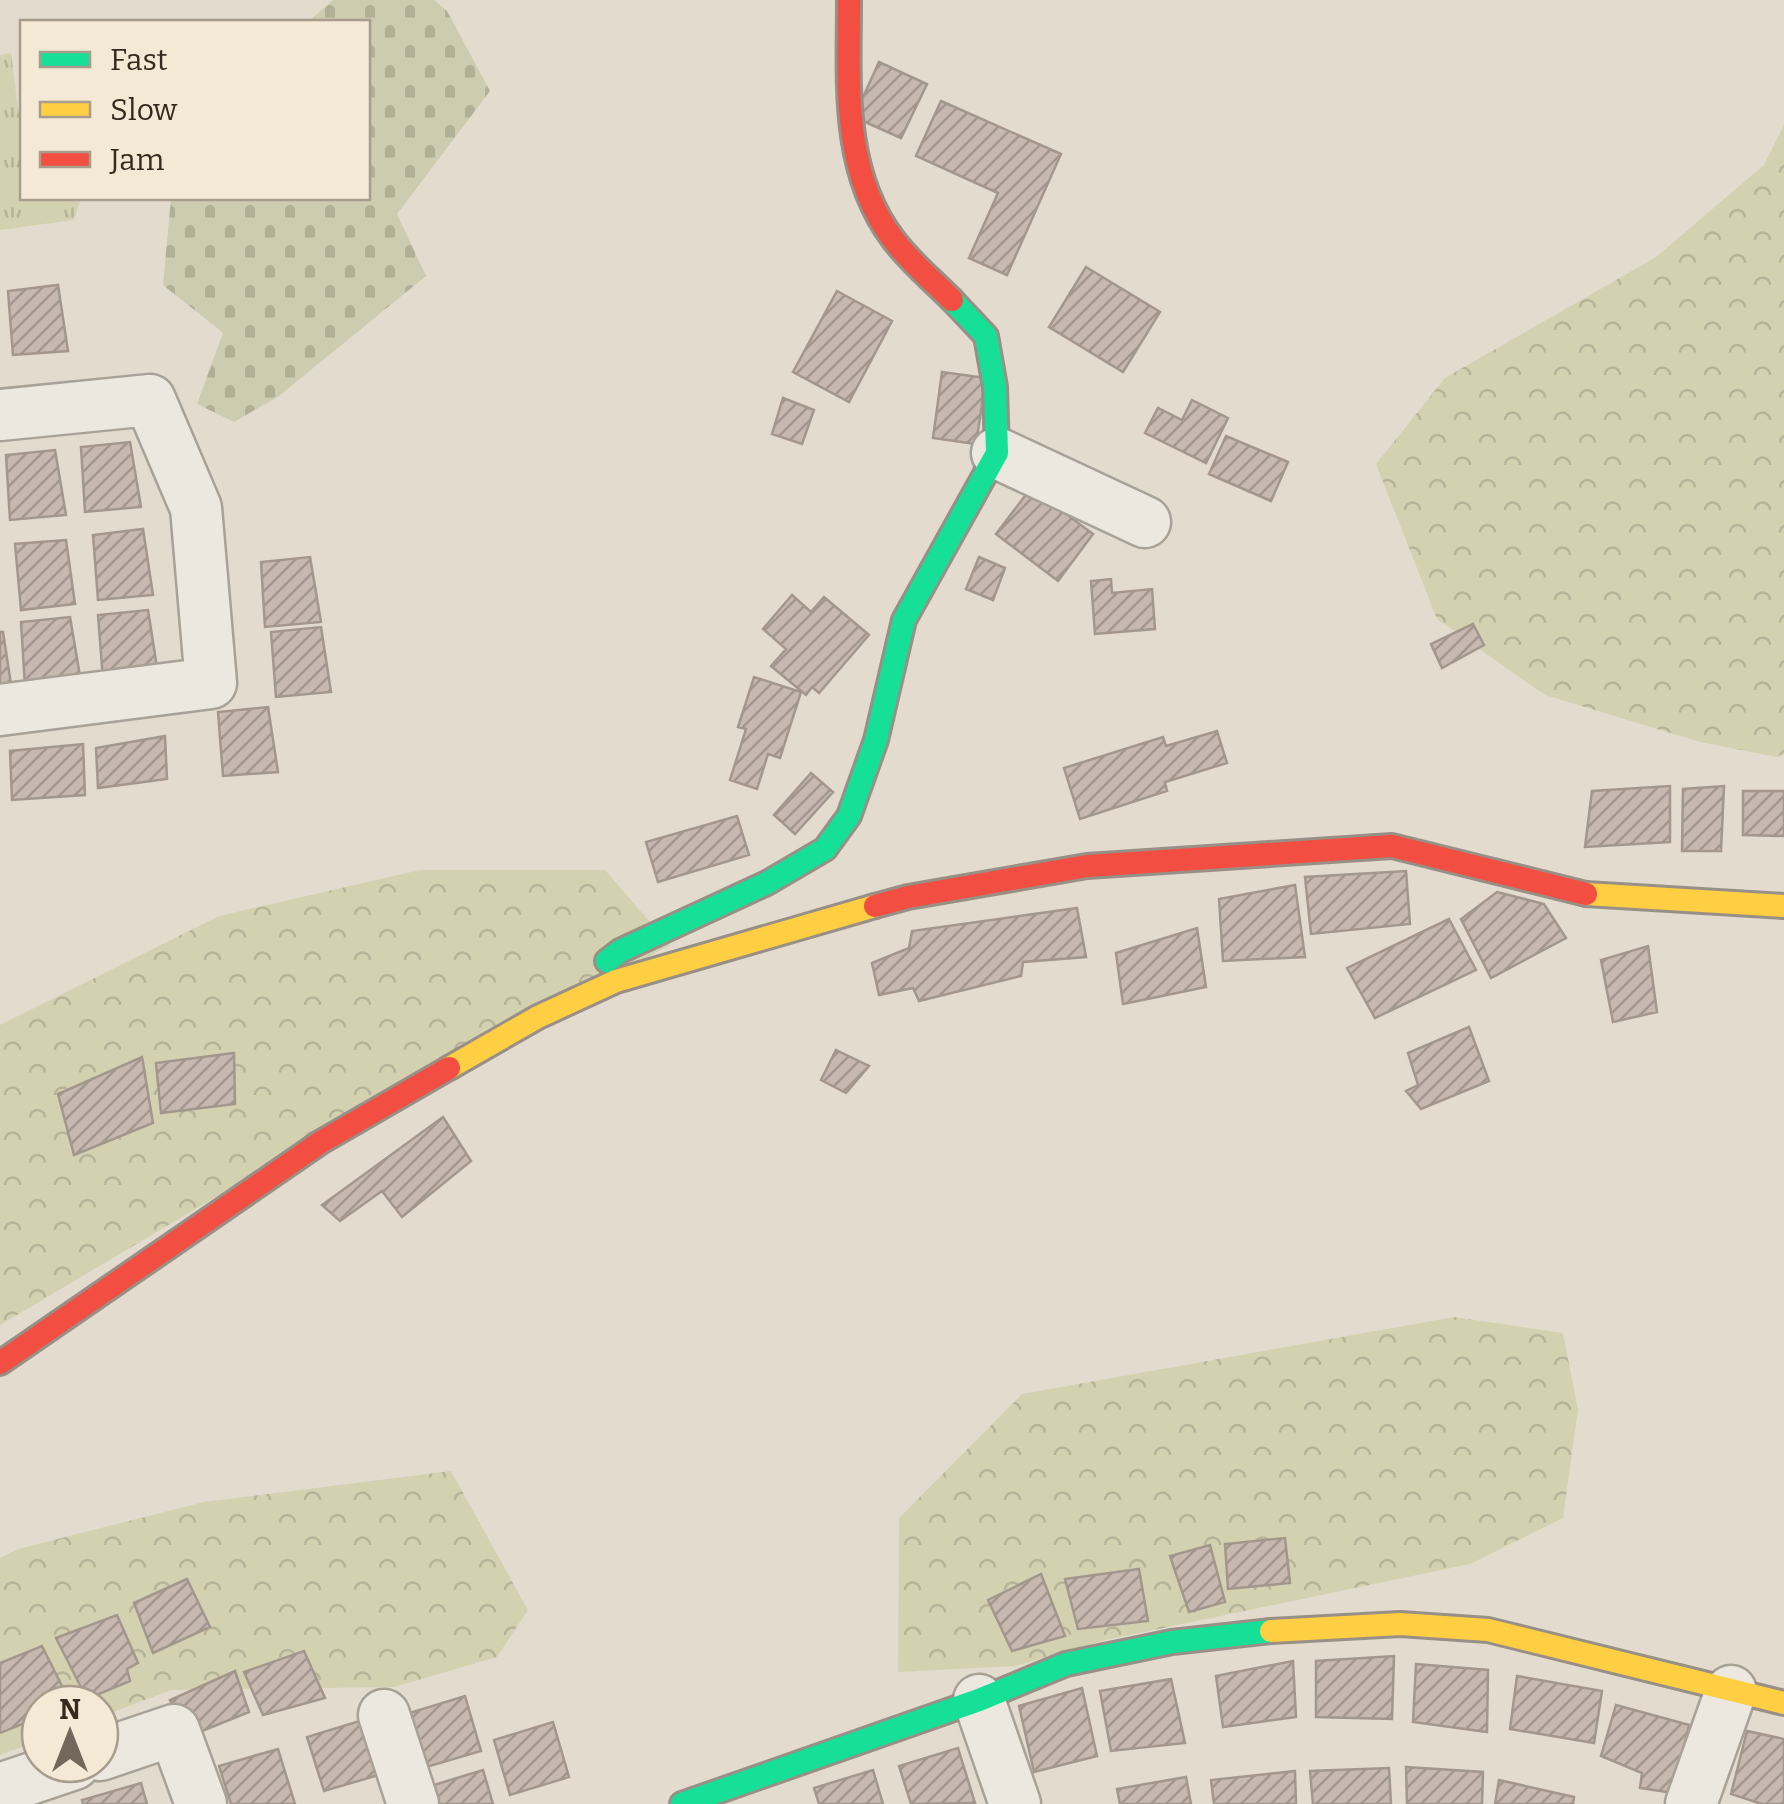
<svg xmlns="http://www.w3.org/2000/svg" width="1784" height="1804" font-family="Bitter,serif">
<defs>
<pattern id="grass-tufts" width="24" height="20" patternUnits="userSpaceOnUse" patternTransform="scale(2.5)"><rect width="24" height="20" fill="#d4d1b1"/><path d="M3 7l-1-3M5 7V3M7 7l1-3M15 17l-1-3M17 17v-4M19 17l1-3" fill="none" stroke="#b7b398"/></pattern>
<pattern id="forest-crowns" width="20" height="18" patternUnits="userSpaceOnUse" patternTransform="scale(2.5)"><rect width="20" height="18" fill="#d4d1b1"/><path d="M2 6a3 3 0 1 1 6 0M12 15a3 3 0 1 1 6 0" fill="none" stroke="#b7b398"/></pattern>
<pattern id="cemetery-stones" width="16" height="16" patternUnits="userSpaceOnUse" patternTransform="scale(2.5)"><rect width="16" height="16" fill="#ceccb0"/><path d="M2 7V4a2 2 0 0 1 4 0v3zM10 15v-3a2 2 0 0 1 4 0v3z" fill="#b2af97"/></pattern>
<pattern id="building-hatch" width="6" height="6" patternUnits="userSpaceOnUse" patternTransform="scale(2.5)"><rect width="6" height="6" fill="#c7b9af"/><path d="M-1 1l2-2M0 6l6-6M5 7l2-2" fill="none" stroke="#a2968e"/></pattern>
</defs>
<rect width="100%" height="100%" fill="#e3dbce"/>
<path fill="url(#grass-tufts)" d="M11 53 22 139V198H81L74 220 0 230V55Z"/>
<path fill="url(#forest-crowns)" d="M1784 125V754L1777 757 1700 742 1545 695 1437 619 1376 464 1445 378 1656 257 1764 165Z
M420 870H605L670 945 268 1166 0 1325V1025L219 916Z
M1454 1317 1563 1333 1578 1410 1563 1518 1470 1564 1106 1640 1015 1666 898 1672 899 1518 1022 1394Z
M451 1471 528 1610 497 1657 394 1687 171 1690 100 1717V1704H40V1740L0 1755V1558L18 1549 204 1502Z"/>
<path fill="url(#cemetery-stones)" d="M333 0H434L447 11 490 91 397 214 426 276 279 396 234 422 197 404 223 333 163 285 171 198H368V22H308Z"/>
<path fill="url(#building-hatch)" stroke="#a3978d" stroke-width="2.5" d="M879 62 927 84 901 138 854 117Z
M941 101 1061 154 1007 275 969 258 998 193 916 156Z
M1086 267 1160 312 1123 372 1049 327Z
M58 285 68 351 13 355 8 291Z
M837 291 892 321 849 402 793 372Z
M942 372 986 378 976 444 933 438Z
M783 398 814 410 802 444 772 434Z
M1192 400 1228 418 1206 463 1145 433 1158 408 1182 420Z
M1226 436 1288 462 1271 501 1209 474Z
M130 442 141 507 85 512 81 447Z
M55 450 66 515 10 520 6 455Z
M1031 488 1093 534 1058 581 996 534Z
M143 529 153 595 98 600 93 535Z
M66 540 75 604 21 610 15 544Z
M310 557 321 622 265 627 261 562Z
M979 557 1005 568 993 600 966 589Z
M1111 579 1112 593 1152 589 1155 629 1095 634 1091 581Z
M792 595 811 612 824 597 869 635 819 693 812 687 806 695 771 666 786 649 763 629Z
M148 610 158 674 103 679 98 615Z
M70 617 81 682 25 687 21 622Z
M1473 624 1484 645 1442 668 1431 644Z
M321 627 331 692 276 697 271 632Z
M0 632H3L13 697 0 698Z
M754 677 801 692 780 758 768 754 757 789 730 780 746 729 738 727Z
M268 707 278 772 223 776 218 712Z
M1217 731 1227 763 1165 782 1167 791 1080 819 1064 768 1163 737 1166 746Z
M165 736 167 779 98 788 96 748Z
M83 744 85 795 12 800 10 751Z
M811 773 833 792 795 834 774 815Z
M1670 786V842L1585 847 1592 791Z
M1724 786 1721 851H1682L1683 789Z
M1743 791H1784V836L1743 835Z
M737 816 749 855 658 882 646 842Z
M1406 871 1410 924 1311 934 1305 877Z
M1295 885 1305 957 1223 961 1219 899Z
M1497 892 1544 904 1566 938 1491 978 1461 919Z
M1077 908 1086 957 1023 962 1021 976 919 1001 913 988 879 995 872 963 909 948 912 931Z
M1449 919 1476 970 1375 1018 1347 968Z
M1197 928 1206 987 1123 1004 1116 953Z
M1648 946 1657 1012 1613 1022 1601 960Z
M1469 1027 1489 1081 1421 1109 1406 1091 1418 1085 1408 1053Z
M836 1050 869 1066 846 1093 821 1080Z
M234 1053 235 1104 161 1113 156 1063Z
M142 1057 153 1123 74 1155 58 1094Z
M443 1117 471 1161 402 1217 382 1191 340 1221 322 1205Z
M1285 1538 1290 1583 1228 1589 1225 1544Z
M1210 1545 1225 1602 1189 1612 1170 1556Z
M1139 1569 1148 1621 1078 1629 1065 1579Z
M1041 1574 1065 1636 1012 1651 988 1600Z
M187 1579 210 1627 153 1653 134 1603Z
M117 1615 138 1663 127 1669 130 1681 87 1699 56 1638Z
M42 1646 71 1704H40V1717L0 1733V1663Z
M304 1651 325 1698 263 1715 244 1672Z
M1394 1656 1392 1719 1316 1717V1661Z
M1293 1661 1296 1717 1223 1727 1216 1676Z
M1416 1664 1488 1670 1487 1732 1413 1722Z
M235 1671 249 1712 190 1736 170 1700Z
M1517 1676 1602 1691 1594 1743 1510 1729Z
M1171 1679 1185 1743 1111 1751 1100 1691Z
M1082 1688 1097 1756 1034 1772 1019 1706Z
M465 1696 481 1751 423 1768 406 1714Z
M1616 1705 1689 1725 1674 1793 1640 1788 1642 1773 1601 1756Z
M366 1719 382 1774 324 1791 307 1737Z
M553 1722 569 1777 510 1795 494 1740Z
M1747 1731 1784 1739V1804H1762L1731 1794Z
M958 1748 975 1803 911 1804 899 1766Z
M278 1749 295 1804H231L219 1766Z
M1406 1767 1483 1772 1482 1804H1407Z
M1389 1768 1391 1804H1313L1310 1771Z
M483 1770 493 1804H429L424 1788Z
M873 1770 883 1804H819L814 1788Z
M1295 1771 1296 1804H1214L1211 1780Z
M1186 1777 1191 1804H1120L1117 1789Z
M1499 1780 1574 1797 1573 1804H1495Z
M141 1783 147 1804H83L82 1800Z"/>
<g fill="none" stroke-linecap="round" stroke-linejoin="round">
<defs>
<path id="street" d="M0 415 150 400 196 508 211 683 0 710
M997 453 1145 522
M979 1700 1015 1804
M384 1715 413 1804
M100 1755 174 1730 201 1804
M0 1789 74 1764
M1691 1804 1731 1691"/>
<path id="fast" d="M607 961 620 951 767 883 825 849 849 816 876 740 904 620 997 453 995 387 986 336 952 300
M682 1804 979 1700 1066 1664 1172 1642 1271 1631"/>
<path id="slow" d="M1586 894 1784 906
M449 1068 538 1017 616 981 875 906
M1271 1631 1400 1624 1488 1630 1784 1703"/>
<path id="jam" d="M849 0C849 81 841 170 893 239 909 261 932 280 952 300
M875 906 908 897 1087 866 1392 846 1586 894
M0 1363 321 1142 449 1068"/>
</defs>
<use href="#street" stroke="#a8a197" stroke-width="55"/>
<use href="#fast" stroke="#989086" stroke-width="28"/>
<use href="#slow" stroke="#989086" stroke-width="28"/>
<use href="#jam" stroke="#989086" stroke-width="28"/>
<use href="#street" stroke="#ece7df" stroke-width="50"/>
<use href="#fast" stroke="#16e098" stroke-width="22"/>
<use href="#slow" stroke="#ffcf43" stroke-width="22"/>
<use href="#jam" stroke="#f24e42" stroke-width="22"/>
</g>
<rect x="20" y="20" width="350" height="180" fill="#f4e9d4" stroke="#a89c8c" stroke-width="2.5"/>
<rect x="40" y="52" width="50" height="15" fill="#16e098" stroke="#a89c8c" stroke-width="2.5"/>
<text x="110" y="70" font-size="30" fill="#37291f">Fast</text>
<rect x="40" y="102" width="50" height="15" fill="#ffcf43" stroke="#a89c8c" stroke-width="2.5"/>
<text x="110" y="120" font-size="30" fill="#37291f">Slow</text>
<rect x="40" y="152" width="50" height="15" fill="#f24e42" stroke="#a89c8c" stroke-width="2.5"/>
<text x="110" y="170" font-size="30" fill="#37291f">Jam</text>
<g transform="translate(70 1734)"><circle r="48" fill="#f4e9d4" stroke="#a89c8c" stroke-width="2.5"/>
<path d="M0-8L18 38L0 25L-18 38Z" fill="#73675c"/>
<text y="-15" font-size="28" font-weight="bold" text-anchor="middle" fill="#37291f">N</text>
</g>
</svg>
